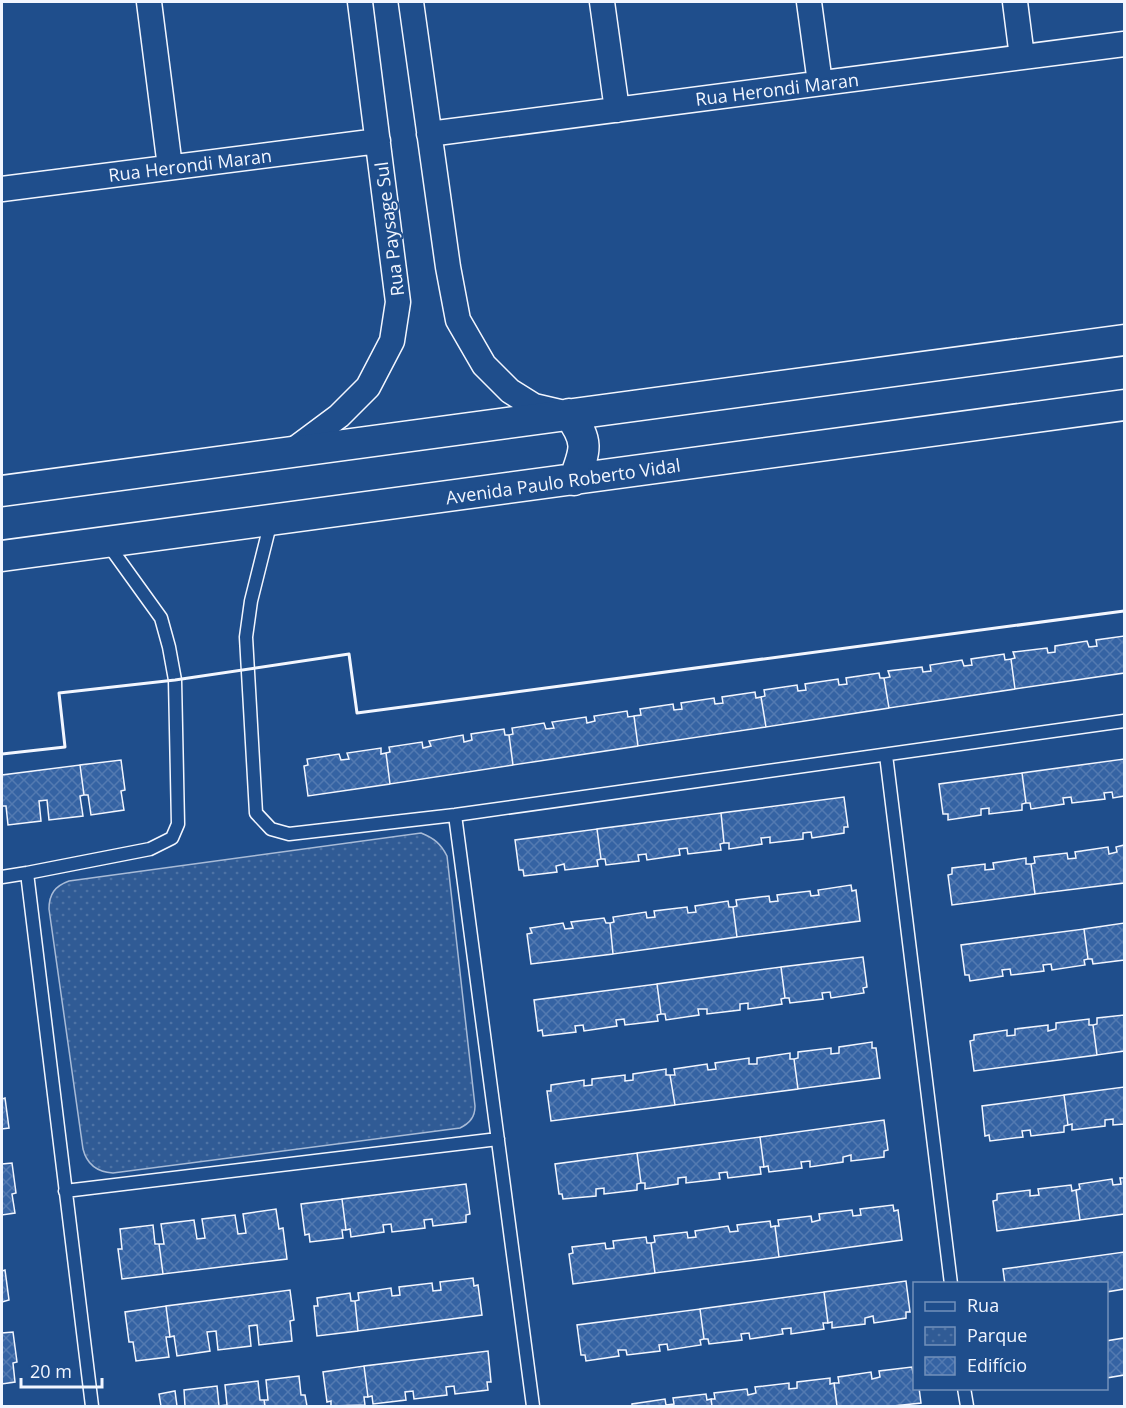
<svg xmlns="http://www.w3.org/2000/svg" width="1126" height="1408" font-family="'Open Sans',sans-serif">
<defs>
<pattern id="park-dots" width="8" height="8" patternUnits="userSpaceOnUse" patternTransform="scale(1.5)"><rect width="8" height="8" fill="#305b95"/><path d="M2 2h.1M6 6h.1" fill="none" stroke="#4e73a5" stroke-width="1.8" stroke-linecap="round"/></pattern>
<pattern id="building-cross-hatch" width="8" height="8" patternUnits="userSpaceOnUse" patternTransform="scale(1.5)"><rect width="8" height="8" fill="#3563a3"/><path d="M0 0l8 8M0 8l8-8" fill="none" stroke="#537ab1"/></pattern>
</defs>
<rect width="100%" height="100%" fill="#1f4e8c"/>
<path fill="url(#park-dots)" stroke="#a8bbd7" stroke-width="1.5" d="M421 833C434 838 441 844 447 856L475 1106C475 1117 470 1123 460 1128L113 1173C97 1172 87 1165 83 1149L49 909C49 894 55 886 69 881Z"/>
<path fill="url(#building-cross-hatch)" stroke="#f2f6ff" stroke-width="1.5" d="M1124 636V673L1015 689 1011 659 1015 658 1013 652 1047 648 1048 653 1055 652V646L1087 641 1089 647 1097 646 1096 640Z
M1004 654 1005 660 1011 659 1015 689 889 708 884 678 890 677 888 671 922 667 923 672 931 671 930 665 962 660 964 666 972 665 971 659Z
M879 673 880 678H884L889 708 766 727 761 697 765 696 764 690 797 685 798 691 806 690 805 684 838 679 839 685 847 684 846 678Z
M755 692 756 698 761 697 766 727 638 746 634 716 641 715 640 709 673 704 674 710 682 709 681 703 714 698 715 704 723 703 722 697Z
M627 711 628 717 634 716 638 746 513 765 509 735 513 734 512 728 544 723 546 729 554 728 552 722 586 717 587 723 595 721 594 716Z
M504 729 505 735H509L513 765 390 784 386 753 390 752 389 747 422 742 423 748 431 746 429 741 463 735 464 742 472 740 471 734Z
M381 748V754L386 753 390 784 308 796 304 766 308 765 307 759 339 754 341 760 349 759 347 753Z
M1124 759V796L1113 798 1112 792 1104 793 1105 799 1072 803 1071 797 1063 798 1064 804 1031 809 1030 803H1026L1022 773Z
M121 760 125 790 121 791 124 810 91 815 88 795H84L80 765Z
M80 765 84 795 80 796 83 816 49 820 47 800 39 801 41 821 8 825 6 806H2V775Z
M1022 773 1026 803 1022 804V810L989 814V808L981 809V815L948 820V814H943L939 784Z
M844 797 848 827H844V833L812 838 811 832 803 833V839L770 843V837L761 838 762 844 729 849V843H724L721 813Z
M721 813 724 843 720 844 721 850 688 854 687 848 679 849 680 855 647 860 646 854 638 855 639 861 606 865 605 859H601L597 829Z
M597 829 601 859 597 860 598 866 565 870 564 864 556 866 557 872 524 876 523 870H519L515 840Z
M1124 845V883L1035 894 1031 864 1035 863 1034 857 1067 853 1068 859 1076 858 1075 852 1108 847 1109 854 1117 852 1116 847Z
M1026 858V864H1031L1035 894 952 905 948 875 952 874V868L985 864V870L994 869 993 863Z
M851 885 852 891 856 890 860 921 737 937 733 907 737 906 736 900 769 896 770 902 778 901 777 895 810 891 811 896 819 895 818 890Z
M728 901 729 907H733L737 937 613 954 610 923 614 922 613 917 646 912 647 918 655 917 654 911 687 907 688 913 696 912 695 906Z
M604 918 606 923H610L613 954 531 964 527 934 532 933 530 928 563 923 565 929 573 928 571 922Z
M1124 923V960L1093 964 1092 959H1088L1084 929Z
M1084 929 1088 959 1084 960 1085 965 1052 970 1051 964 1043 965 1044 971 1011 975 1010 969 1002 970 1003 976 970 981 969 975H965L961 945Z
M863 957 867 987 863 988 864 993 831 998 830 992 822 993 823 999 790 1003 789 998H785L781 967Z
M781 967 785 998 781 999 782 1004 748 1009V1003L740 1004V1010L707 1014V1009H698L699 1015 666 1020 665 1014H661L657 984Z
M657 984 661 1014 657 1015 658 1021 625 1025 624 1019 616 1020 617 1026 584 1031 583 1025 575 1026 576 1032 543 1036 542 1030 538 1031 534 1000Z
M1124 1015V1051L1097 1055 1093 1025 1097 1024V1018Z
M1089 1019V1025H1093L1097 1055 974 1071 970 1041 974 1040V1035L1007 1030V1036L1015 1035V1029L1048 1025V1031L1056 1029V1023Z
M872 1042V1048H876L880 1078 798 1089 794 1059 798 1058V1052L831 1048V1054L839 1053V1047Z
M790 1053V1059H794L798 1089 675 1105 670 1075H675L674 1069 707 1064 708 1070 716 1069 715 1063 749 1058V1064H757V1058Z
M666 1069V1075H670L675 1105 551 1121 547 1091H551V1085L584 1080V1086L592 1085V1079L625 1075V1081L633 1080V1074Z
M1124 1087V1124L1113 1125V1119L1105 1120V1126L1072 1130V1124L1068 1125 1064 1095Z
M1064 1095 1068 1125 1064 1126V1132L1031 1136 1030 1130 1022 1131 1023 1137 990 1141 989 1135 985 1136 982 1106Z
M5 1098 9 1128 2 1129V1099Z
M884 1120 888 1150 884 1151V1157L851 1161V1155L843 1157V1162L810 1167V1161L801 1162 802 1168 769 1172 768 1166 764 1167 760 1137Z
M760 1137 764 1167H760L761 1174 728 1178 727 1172 719 1173 720 1179 686 1183V1177L678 1178V1184L645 1189V1183H641L637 1153Z
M637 1153 641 1183 637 1184V1190L604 1194V1188L596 1189V1196L563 1199 562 1194H559L555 1164Z
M12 1163 16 1193 12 1194 15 1213 2 1215V1164Z
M1120 1178H1124V1214L1080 1220 1076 1190 1080 1189 1079 1184 1112 1179 1113 1185 1121 1184Z
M466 1184 470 1214 466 1215V1222L433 1226 432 1219 424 1220 425 1228 392 1232 391 1224 383 1225 384 1232 351 1237 350 1229 346 1230 342 1199Z
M1071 1185 1072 1191 1076 1190 1080 1220 997 1231 993 1201 997 1200V1194L1030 1190V1196L1039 1195 1038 1189Z
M342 1199 346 1230H342L343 1238 310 1242 309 1234 305 1235 301 1204Z
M893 1205 894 1211 898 1210 902 1240 779 1257 775 1226H779L778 1220 811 1216 812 1222 820 1220 819 1214 852 1210 853 1216 861 1215 860 1209Z
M276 1209 279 1229 283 1228 287 1259 163 1274 159 1244H164L161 1224 194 1220 197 1239 205 1238 202 1219 235 1215 238 1234 246 1233 243 1214Z
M770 1221 771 1227 775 1226 779 1257 655 1273 651 1243 655 1242 654 1236 687 1232 688 1238 696 1237 695 1231 728 1226 730 1232 738 1231 737 1225Z
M153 1225 155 1244H159L163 1274 122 1279 118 1249H122L120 1229Z
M646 1237 647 1243H651L655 1273 573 1284 569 1254 573 1253 572 1247 605 1243 606 1249 614 1248 613 1241Z
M1124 1252V1289L1106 1292V1284H1005L1003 1269Z
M5 1270 9 1300 2 1302V1271Z
M473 1278 474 1286 478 1285 482 1315 358 1331 355 1301 359 1300 358 1293 391 1288 392 1296 400 1295 399 1287 432 1283 433 1291 441 1290 440 1282Z
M906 1281 910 1312H906V1318L874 1323 873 1316 865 1318V1324L832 1328V1322L828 1323 824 1292Z
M290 1290 294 1320 290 1321 292 1341 259 1345 257 1325 249 1326 251 1346 218 1350 216 1331 207 1332 210 1351 177 1356 174 1336 170 1337 166 1306Z
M824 1292 828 1323H823L824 1329 791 1334V1328L782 1329 783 1334 750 1339 749 1333 741 1334 742 1340 709 1344 708 1339H704L700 1309Z
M350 1293 351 1301H355L358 1331 317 1336 314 1306H318L317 1298Z
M166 1306 170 1337H166L169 1357 136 1361 133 1342H129L125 1312Z
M700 1309 704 1339 700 1340 701 1345 668 1350 667 1344 659 1345 660 1351 627 1355 626 1350H618L619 1356 586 1361 585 1355H581L577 1325Z
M13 1332 17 1362 13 1363 15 1382 2 1384V1333Z
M1124 1338V1375L1106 1378V1341Z
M488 1351 491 1382H487L488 1390 455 1394 454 1386 446 1387 447 1395 414 1399 413 1391 405 1392 406 1400 373 1404 372 1396 368 1397 364 1366Z
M364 1366 368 1397H364L365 1405 331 1406V1401L327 1402 323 1372Z
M912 1367 913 1373H914V1388H919L921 1403 893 1406H837L834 1383H839L838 1377 871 1372 872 1379 880 1377 879 1371Z
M299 1376 301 1395H305L307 1406H265L264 1400H268L266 1380Z
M830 1378V1384L834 1383 837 1406H712L711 1399H715L714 1393 747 1389 748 1395 756 1393 755 1387 789 1383V1389L797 1388V1382Z
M258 1381 260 1400H264L265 1406H185L184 1390 217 1386 219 1406 227 1405 225 1385Z
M175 1391 177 1406H161L159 1394Z
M706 1394 707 1400 711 1399 712 1406H632V1404L665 1399 666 1405 674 1404 673 1398Z"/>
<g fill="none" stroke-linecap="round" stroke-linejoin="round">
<defs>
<path id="service" d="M271 521 251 601 246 637 256 813 271 829 289 834 455 815 1124 721
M886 755 951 1284
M455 815 533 1406
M27 873 92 1406
M2 877 27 873 150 849 172 838 178 824 175 680 169 647 161 618 107 543
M65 1191 498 1139
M964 1388 967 1406"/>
<path id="minor" d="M149 2 170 167
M411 2 448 267 458 320 484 365 510 391 534 406 564 413
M602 2 617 110
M809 2 820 83
M1015 2 1022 57
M429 134 1124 44
M2 189 378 141
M292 451 339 416 368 387 392 341 398 302 360 2"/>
<path id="tertiary" d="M569 414C589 442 586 449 574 480
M2 491 1124 340
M2 556 1124 405"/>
</defs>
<use href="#service" stroke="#f2f6ff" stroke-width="15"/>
<use href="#minor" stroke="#f2f6ff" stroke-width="27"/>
<use href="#tertiary" stroke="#f2f6ff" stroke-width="33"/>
<use href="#service" stroke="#1f4e8c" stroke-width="12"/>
<use href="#minor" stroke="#1f4e8c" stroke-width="24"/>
<use href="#tertiary" stroke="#1f4e8c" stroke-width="30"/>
<path stroke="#f2f6ff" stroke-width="3" d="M2 754 65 747 59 693 175 680 349 654 357 713 1124 611"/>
</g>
<g text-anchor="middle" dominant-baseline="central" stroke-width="4.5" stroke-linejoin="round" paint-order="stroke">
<g font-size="18" fill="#f2f6ff" stroke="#1f4e8c">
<text transform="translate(777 89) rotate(-7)">Rua Herondi Maran</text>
<text transform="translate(190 165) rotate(-7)">Rua Herondi Maran</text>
<text transform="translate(389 229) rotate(-97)">Rua Paysage Sul</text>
<text transform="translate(563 481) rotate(-8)">Avenida Paulo Roberto Vidal</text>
</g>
</g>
<rect width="1126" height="1408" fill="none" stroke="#f2f6ff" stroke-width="6"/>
<rect x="913" y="1282" width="195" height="108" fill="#1f4e8c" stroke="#7391ba" stroke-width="1.5"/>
<rect x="925" y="1302" width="30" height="9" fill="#1f4e8c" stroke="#7391ba" stroke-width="1.5"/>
<text x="967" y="1312" font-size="18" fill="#f2f6ff">Rua</text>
<rect x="925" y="1327" width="30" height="18" fill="url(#park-dots)" stroke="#7391ba" stroke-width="1.5"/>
<text x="967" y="1342" font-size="18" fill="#f2f6ff">Parque</text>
<rect x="925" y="1357" width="30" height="18" fill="url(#building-cross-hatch)" stroke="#7391ba" stroke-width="1.5"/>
<text x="967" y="1372" font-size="18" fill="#f2f6ff">Edifício</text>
<path d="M21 1378v9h81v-9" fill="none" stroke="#f2f6ff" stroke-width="3"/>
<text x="30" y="1378" font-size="18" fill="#f2f6ff" stroke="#1f4e8c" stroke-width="4.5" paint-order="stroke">20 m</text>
</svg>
